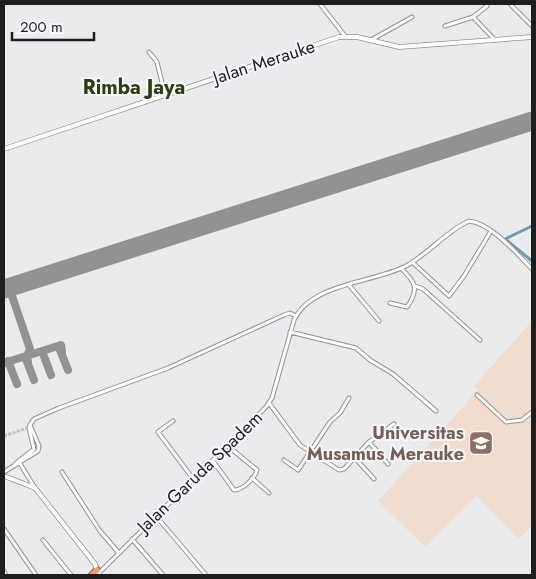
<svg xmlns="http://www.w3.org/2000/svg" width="536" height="579" font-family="Jost,sans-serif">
<rect width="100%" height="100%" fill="#e9ebed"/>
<path fill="#f0ddcd" d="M532 321V525L519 539 477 496 425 547 378 501 478 390 473 387Z"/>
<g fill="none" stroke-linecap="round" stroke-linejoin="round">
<path stroke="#669fae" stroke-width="3" d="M532 226 505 239 532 261"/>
<path stroke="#919294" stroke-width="8" d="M9 287 30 349 27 356 28 362
M60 350 68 370
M42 351 51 375
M26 359 34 380
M8 361 17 384
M4 363 61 345 62 352"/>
<path stroke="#919294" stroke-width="19" d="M4 289 532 121"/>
<path stroke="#c0c2c4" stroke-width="3" stroke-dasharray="3 1.5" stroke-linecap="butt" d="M4 436 27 428"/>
<defs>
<path id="minor" d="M320 4 345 36
M510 4 532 26
M473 17 487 6 486 4
M445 26 473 17 495 40
M371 40 412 17
M149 52 157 62 165 95
M412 262 449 296 464 276 491 231
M349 285 379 321
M415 286 423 289 480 340
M390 303 407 307C420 288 415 282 401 268
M290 332 356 348 370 360 393 374 436 411
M477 395 506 422 522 420 532 412
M269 403 300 445 339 470 344 469 369 442 394 424
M173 421 158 432 194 480
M30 425 34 419 59 408 168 368 284 315 290 313 296 316
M369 442 388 464
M355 458 374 479
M284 460 298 470 330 422 340 413 349 398
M213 461 234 490C243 490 255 478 257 470L228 446
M19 462 35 488
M15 464 34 449 29 428
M4 472 38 451 39 446 30 425 29 428
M62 472 100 531 118 552
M252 478 269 493
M156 516 206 575
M4 529 36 575
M132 539 163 575
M43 540 71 575
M4 571 6 575
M98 574 266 407 272 398 294 320C311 283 373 283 406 266 428 254 448 230 469 221 491 223 517 254 532 269"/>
<path id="tertiary" d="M4 149 339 37H357L399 47 532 37
M4 476 35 488 95 564 98 574"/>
<path id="trunk" d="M92 575 97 570"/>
</defs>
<use href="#minor" stroke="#909294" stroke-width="5"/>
<use href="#tertiary" stroke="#909294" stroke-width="5.5"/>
<use href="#trunk" stroke="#9d653b" stroke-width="8"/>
<use href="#minor" stroke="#fff" stroke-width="3"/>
<use href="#tertiary" stroke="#fff" stroke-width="4"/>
<use href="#trunk" stroke="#e8a26e" stroke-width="5.5"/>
</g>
<defs>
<symbol id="university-square" viewBox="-11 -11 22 22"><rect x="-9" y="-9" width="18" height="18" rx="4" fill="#8d6e63" stroke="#f6f8fb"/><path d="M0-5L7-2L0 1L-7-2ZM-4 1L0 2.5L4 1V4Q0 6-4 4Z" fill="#fff"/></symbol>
</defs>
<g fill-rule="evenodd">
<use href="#university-square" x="467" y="429" width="28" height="28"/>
</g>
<g text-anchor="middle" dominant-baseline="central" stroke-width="4" stroke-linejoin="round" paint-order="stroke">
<g font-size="18" fill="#1d1e1f" stroke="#f6f8fb">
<text transform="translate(264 62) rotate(-18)">Jalan Merauke</text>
<text transform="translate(200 472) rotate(-44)">Jalan Garuda Spadem</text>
</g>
<g font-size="18" font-weight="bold" fill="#785e54" stroke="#f6f8fb" text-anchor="end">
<text x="464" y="433">Universitas<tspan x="464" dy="21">Musamus Merauke</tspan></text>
</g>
<g font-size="20" font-weight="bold" fill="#2b400c" stroke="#f6f8fb">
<text x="134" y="87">Rimba Jaya</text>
</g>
</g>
<rect width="536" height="579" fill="none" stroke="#1d1e1f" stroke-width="10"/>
<path d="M12 32v8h82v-8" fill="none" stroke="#1d1e1f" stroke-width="2.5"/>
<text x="20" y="32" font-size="15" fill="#1d1e1f" stroke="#f6f8fb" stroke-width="4" paint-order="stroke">200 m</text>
</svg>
